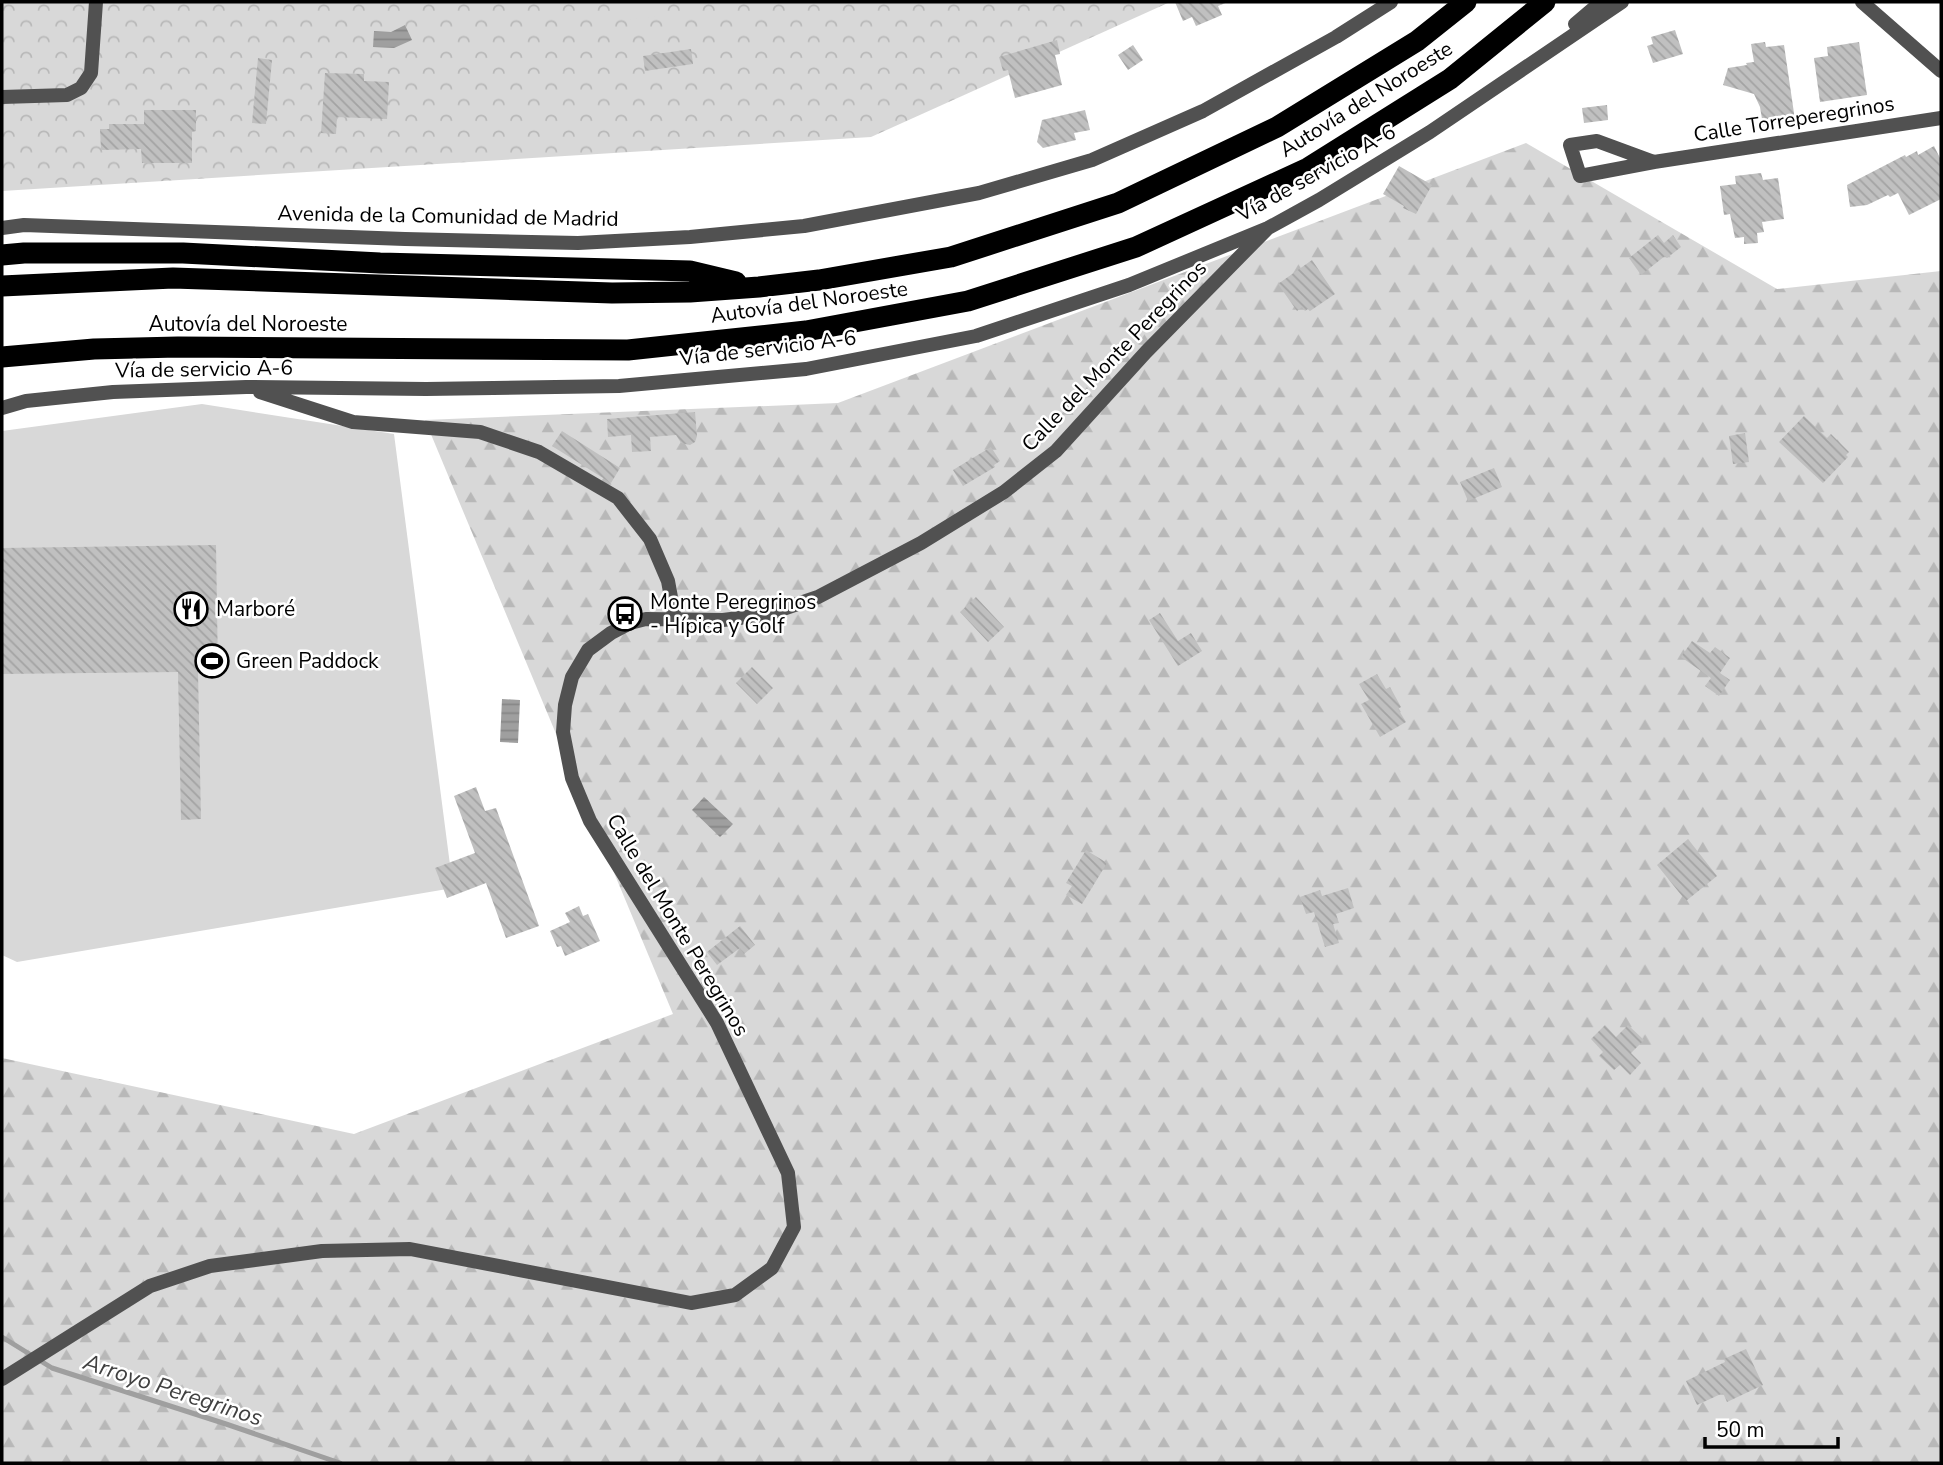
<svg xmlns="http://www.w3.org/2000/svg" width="1943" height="1465" font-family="'Nunito Sans',sans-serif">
<defs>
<pattern id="forest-firs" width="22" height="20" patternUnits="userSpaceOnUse" patternTransform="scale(1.75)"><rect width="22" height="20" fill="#d8d8d8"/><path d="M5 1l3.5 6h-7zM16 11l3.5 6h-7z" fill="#b8b8b8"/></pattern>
<pattern id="park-crowns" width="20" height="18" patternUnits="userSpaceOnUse" patternTransform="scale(1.75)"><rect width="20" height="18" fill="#d8d8d8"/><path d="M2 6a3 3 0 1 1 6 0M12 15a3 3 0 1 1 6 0" fill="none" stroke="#b8b8b8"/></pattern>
<pattern id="water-rules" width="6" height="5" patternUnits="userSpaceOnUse" patternTransform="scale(1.75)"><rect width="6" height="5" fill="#9f9f9f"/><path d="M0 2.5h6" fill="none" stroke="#878787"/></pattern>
<pattern id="building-back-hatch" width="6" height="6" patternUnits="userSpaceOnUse" patternTransform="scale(1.75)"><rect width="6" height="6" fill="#c0c0c0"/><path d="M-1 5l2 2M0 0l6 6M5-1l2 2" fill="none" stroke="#a3a3a3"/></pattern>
</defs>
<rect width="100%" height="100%" fill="#fff"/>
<path fill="url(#forest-firs)" d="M1526 143 1777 289 1941 271V1463H2V1058L354 1134 673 1014 425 420 838 403Z"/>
<path fill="url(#park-crowns)" d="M2 2H1170L871 137 2 191Z"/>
<path fill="#d8d8d8" d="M625 2H657L658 16 627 20Z
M202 404 394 434 453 888 17 962 2 955V431Z"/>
<path fill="url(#water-rules)" d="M405 25 412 40 394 48 373 47 374 31 391 32Z
M502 699 520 700 518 743 500 742Z
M704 797 733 824 720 837 692 810Z"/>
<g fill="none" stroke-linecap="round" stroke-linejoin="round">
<path stroke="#9f9f9f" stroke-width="5" d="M2 1337 52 1368 226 1424 340 1463"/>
</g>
<path fill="url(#building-back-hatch)" d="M1175 2H1228L1218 6 1222 15 1196 26 1192 17 1183 21Z
M1675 30 1683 54 1653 63 1647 46 1653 44 1651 37Z
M1057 40 1060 54 1055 55 1062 85 1015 98 1008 70 1003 71 999 57Z
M1765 42 1766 47 1784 45 1795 120 1763 125 1760 107 1754 94 1723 85 1728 68 1747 65 1746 63 1754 62 1751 44Z
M1859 42 1867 95 1820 102 1814 58 1828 56 1827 47Z
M1133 45 1143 60 1128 70 1118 55Z
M691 49 693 64 645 71 643 56Z
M258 58 272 60 266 124 252 123Z
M325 73 364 74V81L389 82 387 119 337 117 336 134 321 133Z
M1607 105 1608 120 1584 123 1582 108Z
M144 110H196V131L192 132V163H142L141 149 101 150 100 129H109V124H144Z
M1085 110 1090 130 1074 133 1076 140 1043 148 1037 142 1042 120Z
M1934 146 1941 160V199L1909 215 1898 193 1890 197 1888 195 1867 205 1850 207 1847 185 1905 155 1906 157 1917 151 1918 155Z
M1399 166 1432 185 1416 214 1403 208 1404 206 1383 194Z
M1761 173 1763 180 1778 178 1784 219 1762 222 1764 232 1757 233 1758 243 1744 244V237L1735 238 1730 214 1724 215 1720 186 1736 184 1735 176Z
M1658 235 1664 243 1673 235 1681 247 1667 258 1665 256 1641 275 1629 258Z
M1312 260 1335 294 1310 311 1308 309 1305 311 1302 307 1297 311 1278 284Z
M695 412 697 436 695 442 690 445 681 443 676 435 650 437 651 451 632 452 631 435 608 437 607 419Z
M1804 416 1827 438 1831 434 1849 452 1846 455 1848 457 1823 483 1779 442Z
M562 431 620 468 611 483 552 446Z
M1745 433 1749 462 1733 464 1729 436Z
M991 447 1000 461 994 465 995 467 963 486 953 470Z
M1494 468 1502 487 1468 501 1460 482Z
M216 545 218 671 198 672 201 819 181 820 178 672 2 674V548Z
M976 597 1004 627 988 642 960 612Z
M1160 613 1178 641 1191 633 1202 651 1178 666 1149 620Z
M1692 641 1710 653 1715 647 1730 658 1720 673 1730 680 1719 696 1705 686 1711 678 1681 657Z
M752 667 773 688 757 704 736 683Z
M1377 674 1386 689 1390 687 1401 707 1398 709 1406 722 1380 737 1361 704 1369 700 1359 684Z
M476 787 485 811 496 808 539 926 506 938 486 883 447 898 435 868 475 853 454 796Z
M1688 839 1717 876 1686 901 1657 865Z
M1086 850 1107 863 1082 904 1066 895 1072 886 1066 883Z
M1348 888 1354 908 1336 914 1339 923 1333 924 1339 943 1325 947 1314 912 1306 914 1300 897 1320 890 1322 896Z
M579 906 583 916 588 914 600 941 565 956 561 946 557 947 550 931 570 922 565 913Z
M740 926 755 945 744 954 740 948 717 965 707 952Z
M1605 1025 1616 1037 1628 1025 1644 1040 1631 1053 1641 1063 1630 1075 1620 1065 1614 1070 1599 1056 1603 1052 1591 1039Z
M1746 1349 1763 1385 1727 1402 1723 1393 1697 1405 1686 1381 1725 1362 1724 1359Z"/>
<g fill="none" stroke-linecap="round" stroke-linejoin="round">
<path stroke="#515151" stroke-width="14" d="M1862 2 1941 71
M1575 24 1601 2
M2 97 67 95 81 88 91 73 96 2
M1654 162 1597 141 1570 145 1580 176 1654 162 1941 118
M2 228 24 225 405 239 578 243 690 237 804 226 979 193 1092 160 1203 111 1336 37 1391 2
M260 392 353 422 480 432 539 452 618 498 650 539 668 581 675 619
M2 408 26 401 113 392 246 387 426 389 619 386 806 369 976 336 1129 285 1268 228 1319 200 1430 132 1622 2
M2 1379 150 1286 210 1266 322 1251 410 1249 691 1303 735 1295 772 1268 794 1227 788 1173 717 1023 590 821 572 778 563 732 565 705 572 677 588 650 611 633 630 623 646 619 723 620 747 617 765 615 818 597 921 543 1004 492 1056 451 1146 352 1268 228"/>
<path stroke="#000" stroke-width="21" d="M2 255 24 253H183L380 263 690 271 736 282
M2 286 173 278 612 293 690 292 759 287 819 280 951 257 1118 203 1277 127 1417 41 1466 2
M2 357 94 349 178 347 628 350 806 331 968 301 1136 247 1308 168 1450 79 1545 2"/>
</g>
<defs>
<symbol id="restaurant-ring" viewBox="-11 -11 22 22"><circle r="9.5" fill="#fff" stroke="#000" stroke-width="1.5"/><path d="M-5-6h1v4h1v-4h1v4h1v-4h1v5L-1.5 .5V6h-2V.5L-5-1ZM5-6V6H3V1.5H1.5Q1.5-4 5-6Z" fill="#000"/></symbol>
<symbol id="bus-ring" viewBox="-11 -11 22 22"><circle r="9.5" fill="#fff" stroke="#000" stroke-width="1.5"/><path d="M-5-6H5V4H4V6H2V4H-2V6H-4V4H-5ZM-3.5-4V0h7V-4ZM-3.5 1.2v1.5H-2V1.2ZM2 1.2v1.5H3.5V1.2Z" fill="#000"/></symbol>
<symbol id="stadium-ring" viewBox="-11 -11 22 22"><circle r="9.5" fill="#fff" stroke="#000" stroke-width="1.5"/><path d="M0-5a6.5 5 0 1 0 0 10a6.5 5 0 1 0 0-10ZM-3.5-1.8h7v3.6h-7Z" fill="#000"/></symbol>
</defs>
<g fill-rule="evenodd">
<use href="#restaurant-ring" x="172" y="590" width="38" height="38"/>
<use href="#bus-ring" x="606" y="595" width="38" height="38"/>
<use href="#stadium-ring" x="193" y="642" width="38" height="38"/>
</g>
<g text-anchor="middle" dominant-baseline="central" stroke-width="5" stroke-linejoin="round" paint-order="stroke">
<g font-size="21" fill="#000" stroke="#fff">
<text transform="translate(1366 99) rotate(-32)">Autovía del Noroeste</text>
<text transform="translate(1794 119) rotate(-9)">Calle Torreperegrinos</text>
<text transform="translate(1316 173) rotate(-29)">Vía de servicio A-6</text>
<text transform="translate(448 216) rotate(1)">Avenida de la Comunidad de Madrid</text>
<text transform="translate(809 302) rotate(-8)">Autovía del Noroeste</text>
<text x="248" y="324">Autovía del Noroeste</text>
<text transform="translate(768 348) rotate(-7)">Vía de servicio A-6</text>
<text transform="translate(1114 356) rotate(-46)">Calle del Monte Peregrinos</text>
<text transform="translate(204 369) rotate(-1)">Vía de servicio A-6</text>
<text transform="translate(678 925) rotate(59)">Calle del Monte Peregrinos</text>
</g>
<g font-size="21" fill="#000" stroke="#fff" text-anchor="start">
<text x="650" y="602">Monte Peregrinos<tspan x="650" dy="24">- Hípica y Golf</tspan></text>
<text x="216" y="609">Marboré</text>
<text x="236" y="661">Green Paddock</text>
</g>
<g font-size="23" font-style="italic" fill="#404040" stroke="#fff">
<text transform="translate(173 1390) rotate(18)">Arroyo Peregrinos</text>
</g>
</g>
<rect width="1943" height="1465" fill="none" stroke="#000000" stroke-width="7"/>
<path d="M1705 1437v10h133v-10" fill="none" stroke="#000000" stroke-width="3.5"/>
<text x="1716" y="1437" font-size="21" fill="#000000" stroke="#ffffff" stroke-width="5" paint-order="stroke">50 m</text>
</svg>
